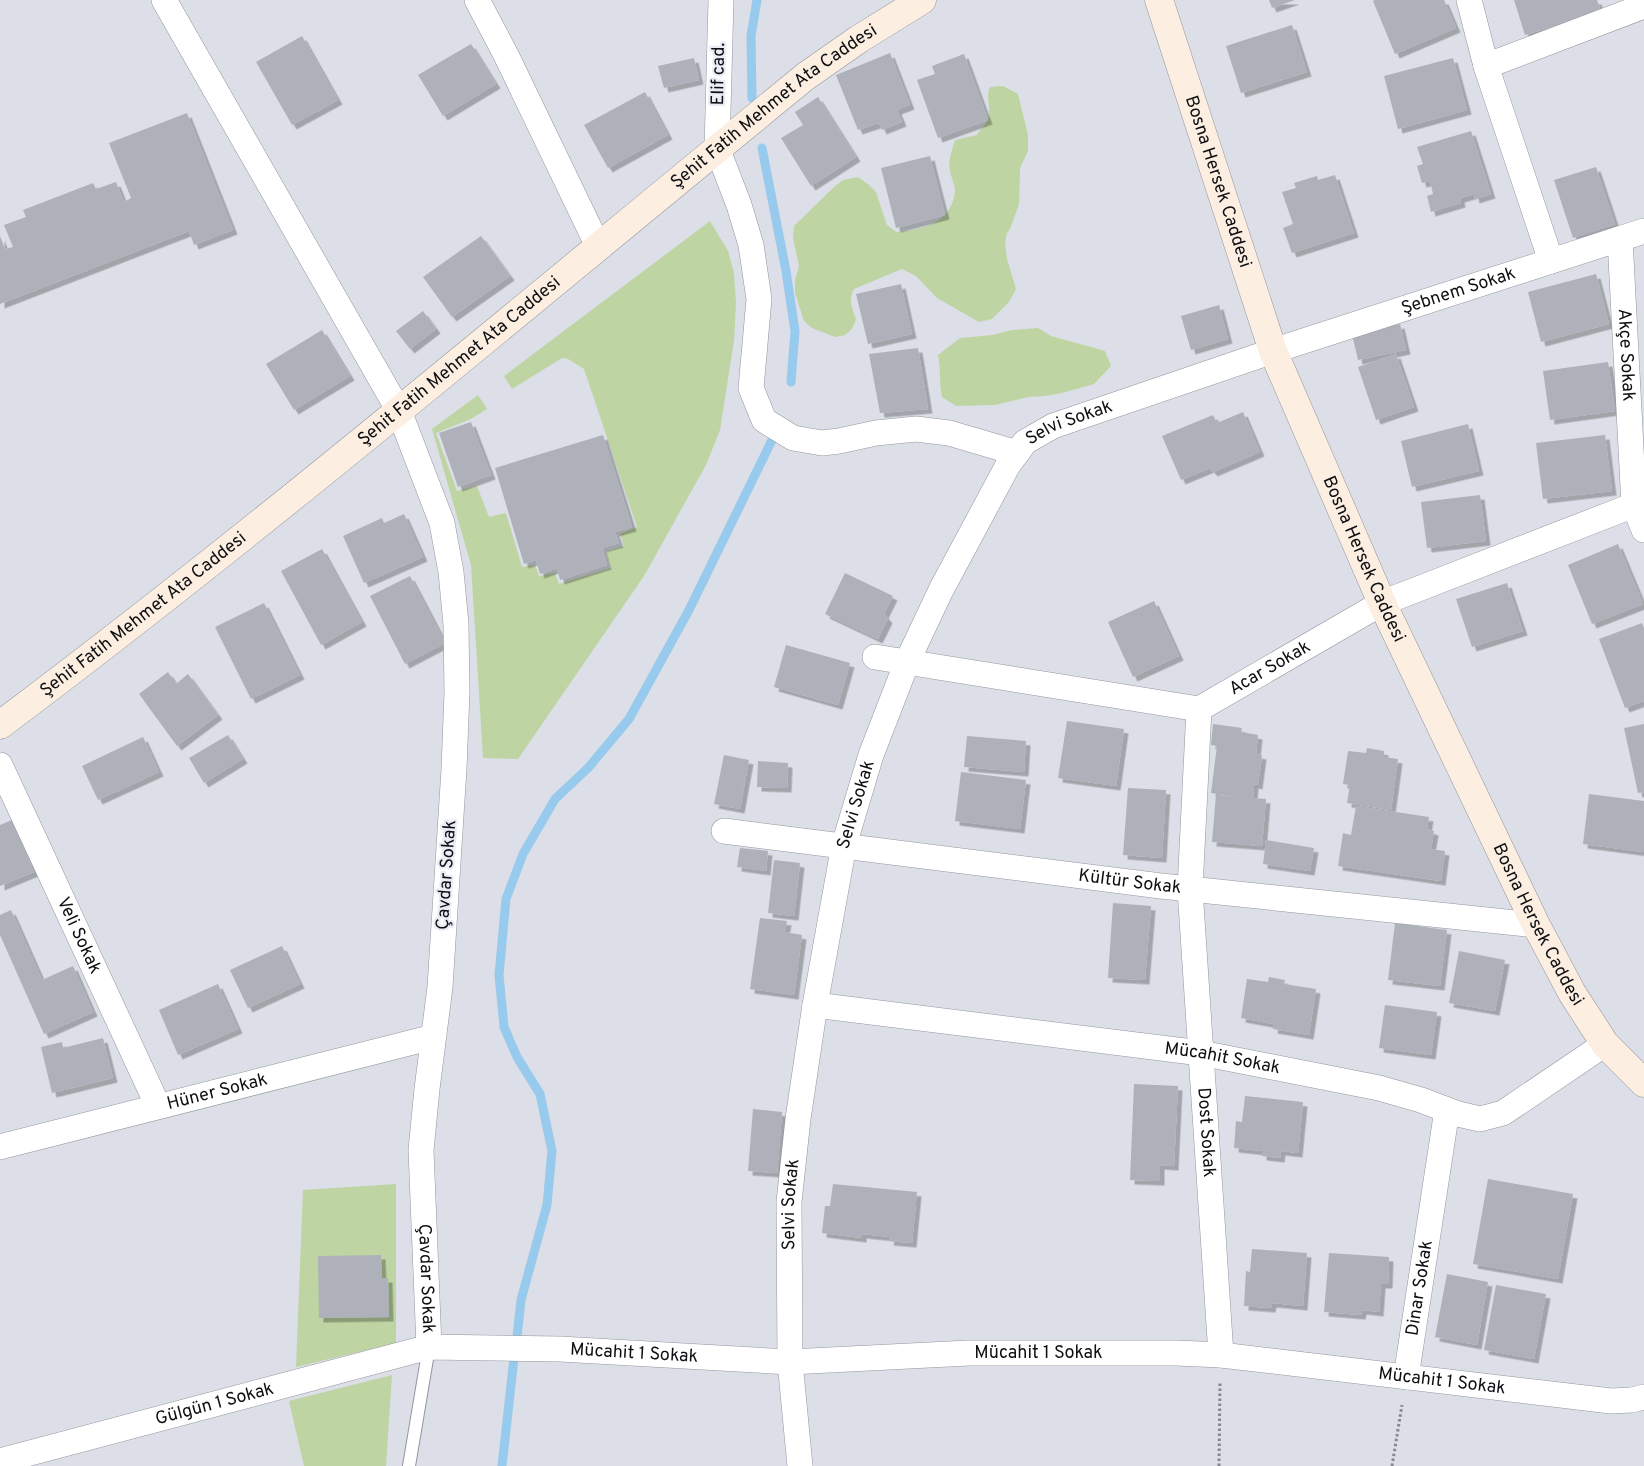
<svg xmlns="http://www.w3.org/2000/svg" width="1644" height="1466" font-family="Overpass,sans-serif">
<defs>
<filter id="shadow"><feDropShadow dx="4.5" dy="4.5" stdDeviation="0" flood-color="#0004"/></filter>
</defs>
<rect width="100%" height="100%" fill="#dcdfe7"/>
<path fill="#bed4a2" d="M1003 86 1018 94 1028 135V151L1020 168 1019 204 1010 229 1007 233 1005 243 1007 259 1016 289 1009 302 992 319 979 322 937 298 916 276 902 269 854 289C848 300 852 308 856 319L852 329 845 335 835 337 812 328 804 321 795 293V281L799 266 793 238 794 226 834 187 843 180 858 177 869 185 876 192 887 225 896 232C919 230 945 225 953 201 954 197 955 193 955 189 954 183 951 177 950 171 948 160 952 150 955 140L977 135C980 130 986 124 988 119 992 107 985 99 990 87Z
M710 221 728 251 734 273 736 303 734 341 720 430 706 465 644 576 518 759 483 758 471 565 432 429 478 395 487 409 471 419 436 433 457 491 477 486 489 517 506 513 522 567 535 565 539 576 555 573 559 584 611 568 606 552 624 546 620 534 637 527 584 369 568 359 562 358 512 389 504 376Z
M1038 328 1051 336 1105 351 1111 366 1094 384 1062 393 1045 396 1028 397 995 405 956 406 942 397C939 383 941 369 938 355L960 338 993 335 1012 330Z
M396 1184V1343L296 1367 303 1190Z
M392 1375 386 1466H304L289 1401Z"/>
<g fill="none" stroke-linecap="round" stroke-linejoin="round">
<path stroke="#97caec" stroke-width="9" d="M752 98 751 36 757 0
M762 148 786 271 795 331 791 382
M517 1337 521 1300 547 1205 552 1151 540 1094 517 1057 504 1027 499 975 506 899 523 854 555 799 588 768 629 719 689 610 774 436
M502 1466 514 1358"/>
</g>
<path fill="#aeb1b9" filter="url(#shadow)" d="M1269 0H1295L1272 8Z
M1375 0H1444L1456 28 1395 54 1373 1Z
M1514 0H1597L1601 12 1525 35Z
M1292 25 1307 72 1241 93 1226 46Z
M302 36 338 100 292 125 256 62Z
M471 44 496 84 443 116 418 75Z
M890 53 910 105 897 110 902 122 882 130 879 123 858 130 836 75Z
M964 54 988 120 938 138 917 80 935 74 932 66Z
M694 58 699 80 664 88 658 66Z
M1453 58 1467 110 1398 129 1384 76Z
M645 92 668 135 608 168 584 125Z
M818 97 856 157 811 186 781 138 803 125 795 112Z
M187 113 233 230 194 245 189 231 0 304V236L5 249 13 247 4 225 26 217 23 210 93 183 96 189 116 182 124 202 131 198 109 143Z
M1471 131 1491 194 1475 199 1474 194 1460 198 1461 203 1431 212 1427 196 1433 194 1430 181 1422 183 1417 166 1423 164 1417 147Z
M930 156 945 215 896 228 881 168Z
M1596 167 1615 224 1573 238 1554 180Z
M1335 175 1354 233 1292 253 1283 228 1293 224 1282 192 1296 188 1294 183 1317 176 1318 180Z
M481 236 510 276 452 317 423 277Z
M1596 274 1609 324 1541 342 1528 292Z
M901 284 912 334 868 344 856 294Z
M1219 305 1228 339 1191 350 1181 316Z
M423 311 436 329 410 349 396 331Z
M1400 324 1406 350 1358 360 1352 334Z
M322 330 350 376 294 410 266 364Z
M918 348 928 409 880 413 869 354Z
M1396 354 1414 407 1376 420 1358 367Z
M1608 362 1615 411 1550 420 1543 371Z
M1243 412 1260 452 1213 472 1210 468 1181 480 1162 436 1213 415 1217 423Z
M471 422 491 475 458 487 439 433Z
M1468 424 1479 471 1412 487 1401 441Z
M603 435 632 527 615 532 619 543 602 548 607 565 560 580 557 568 540 574 536 560 524 564 495 468Z
M1605 435 1612 491 1543 499 1536 443Z
M1480 495 1486 541 1427 548 1421 502Z
M404 514 423 557 364 583 343 536 382 518 384 523Z
M1618 544 1643 604 1592 624 1568 565Z
M322 549 362 622 321 645 281 571Z
M845 573 893 596 884 614 888 619 878 639 825 614Z
M410 576 445 643 405 664 370 596Z
M1507 583 1523 631 1472 647 1456 599Z
M1154 601 1179 656 1133 677 1108 622Z
M264 603 300 675 251 699 215 627Z
M1642 623 1644 628V701L1625 708 1599 639Z
M786 645 850 663 838 705 774 687Z
M168 672 176 684 188 674 218 715 177 746 139 694Z
M1067 721 1124 729 1116 786 1058 778Z
M1213 724 1242 728 1241 732 1258 735 1256 754 1262 755 1258 785 1254 784 1253 798 1266 799 1262 846 1212 842 1216 795 1240 797 1211 793 1217 746 1211 745Z
M1644 724V792L1638 793 1624 728Z
M228 735 243 759 204 783 189 758Z
M967 736 1026 741 1024 772 964 767Z
M143 737 159 772 98 800 82 766Z
M1367 748 1384 751V757L1398 759 1391 810 1347 803 1350 785 1343 784 1348 751 1366 753Z
M724 755 749 760 740 809 714 804Z
M758 761 788 763 787 788 757 787Z
M961 772 1026 780 1020 829 955 821Z
M1128 788 1166 790 1162 858 1123 855Z
M1589 794 1644 801V852L1583 844Z
M1356 806 1429 817 1427 829 1434 831 1431 849 1445 851 1441 881 1338 866 1343 833 1351 835Z
M12 820 34 872 0 886V825Z
M1266 840 1314 848 1310 871 1263 864Z
M740 848 768 851 766 871 737 867Z
M774 860 800 863 794 916 768 913Z
M1113 903 1151 906 1145 980 1108 978Z
M11 910 42 980 73 966 93 1012 44 1034 0 935V915Z
M760 918 787 921 785 932 802 935 794 995 750 989Z
M1395 923 1447 930 1440 986 1388 980Z
M282 946 300 984 248 1008 230 970Z
M1459 951 1505 960 1495 1011 1449 1003Z
M1269 977 1285 980 1284 984 1316 989 1309 1035 1273 1029 1274 1024 1241 1018 1247 979 1268 982Z
M218 984 238 1029 178 1055 159 1010Z
M1385 1005 1437 1012 1431 1055 1379 1048Z
M103 1038 113 1078 52 1093 41 1047 62 1042 63 1048Z
M1134 1084 1178 1086 1174 1166 1160 1165V1181L1130 1180Z
M1245 1096 1303 1102 1298 1153 1281 1151 1280 1158 1262 1156V1151L1234 1148 1236 1121 1242 1122Z
M753 1109 782 1112 777 1173 748 1171Z
M1488 1179 1573 1194 1558 1279 1473 1264Z
M833 1184 917 1192 912 1243 889 1241 890 1237 862 1234V1238L822 1233 825 1206H830Z
M1252 1249 1307 1253 1303 1306 1272 1303 1271 1308 1244 1306 1246 1271 1250 1272Z
M1329 1253 1389 1257 1388 1284H1381L1379 1312 1362 1310 1361 1315 1324 1312Z
M381 1255 382 1278H388L389 1317 319 1318 318 1256Z
M1447 1274 1488 1282 1477 1345 1435 1337Z
M1496 1285 1546 1294 1534 1359 1484 1350Z"/>
<g fill="none" stroke-linecap="round" stroke-linejoin="round">
<defs>
<path id="service" d="M409 1466 429 1347"/>
<g id="minor">
<path id="s1" d="M164 0 399 411 442 523 451 572 456 624 457 692 454 769 440 987 427 1089 421 1150 429 1347"/>
<path d="M477 0 506 55 598 246"/>
<path d="M721 0 717 148 739 205 751 245 759 299 751 388 764 420 793 438 822 443 839 441 876 433 916 429 949 433 1017 453"/>
<path d="M1469 0 1486 66 1551 261"/>
<path d="M1486 66 1644 6"/>
<path id="s2" d="M1620 239 1634 505 1644 530"/>
<path id="s3" d="M875 657 1199 709 1382 603 1634 505 1644 504"/>
<path id="s4" d="M1199 709 1190 889 1221 1355"/>
<path id="s5" d="M0 765 158 1106"/>
<path id="s6" d="M724 831 1161 886 1536 925"/>
<path id="s7" d="M815 1005 1201 1053 1379 1088 1421 1100 1458 1114 1480 1119 1503 1113 1605 1044"/>
<path id="s8" d="M0 1147 433 1037"/>
<path id="s9" d="M1406 1377 1447 1110"/>
<path id="s10" d="M0 1461 429 1347 560 1349 790 1362 969 1353H1177L1221 1355 1611 1401 1632 1400 1644 1397"/>
<path id="s11" d="M800 1466 790 1362 789 1202 798 1119 815 1005 844 845 871 755 907 662 941 590 1008 465 1025 442 1053 426 1273 351 1644 231"/>
</g>
<g id="secondary">
<path id="s12" d="M1159 0 1273 351 1382 603 1536 925 1572 993 1605 1044 1644 1083"/>
<path id="s13" d="M0 725C276 518 539 294 806 76L859 39 922 0"/>
</g>
</defs>
<use href="#service" stroke="#93969e" stroke-width="14"/>
<use href="#minor" stroke="#93969e" stroke-width="26"/>
<use href="#secondary" stroke="#93969e" stroke-width="29"/>
<path stroke="#84878c" stroke-width="3" stroke-dasharray="2.5 2.5" stroke-linecap="butt" d="M1219 1466 1220 1382
M1392 1466 1402 1405"/>
<use href="#service" stroke="#fff" stroke-width="12"/>
<use href="#minor" stroke="#fff" stroke-width="25"/>
<use href="#secondary" stroke="#fceee0" stroke-width="28"/>
</g>
<g text-anchor="middle" dominant-baseline="central" stroke-width="4.5" stroke-linejoin="round" paint-order="stroke">
<g font-size="18" fill="#0e0f12" stroke="#e9ecf5">
<text transform="translate(719 74) rotate(-89)">Elif cad.</text>
<text stroke="none"><textPath href="#s13" startOffset="991">Şehit Fatih Mehmet Ata Caddesi</textPath></text>
<text stroke="none"><textPath href="#s12" startOffset="191">Bosna Hersek Caddesi</textPath></text>
<text stroke="none"><textPath href="#s11" startOffset="1529">Şebnem Sokak</textPath></text>
<text stroke="none"><textPath href="#s2" startOffset="116">Akçe Sokak</textPath></text>
<text stroke="none"><textPath href="#s13" startOffset="586">Şehit Fatih Mehmet Ata Caddesi</textPath></text>
<text stroke="none"><textPath href="#s11" startOffset="1118">Selvi Sokak</textPath></text>
<text stroke="none"><textPath href="#s12" startOffset="596">Bosna Hersek Caddesi</textPath></text>
<text stroke="none"><textPath href="#s13" startOffset="181">Şehit Fatih Mehmet Ata Caddesi</textPath></text>
<text stroke="none"><textPath href="#s3" startOffset="410">Acar Sokak</textPath></text>
<text stroke="none"><textPath href="#s11" startOffset="668">Selvi Sokak</textPath></text>
<text transform="translate(447 875) rotate(-86)">Çavdar Sokak</text>
<text stroke="none"><textPath href="#s6" startOffset="409">Kültür Sokak</textPath></text>
<text stroke="none"><textPath href="#s12" startOffset="1001">Bosna Hersek Caddesi</textPath></text>
<text stroke="none"><textPath href="#s5" startOffset="188">Veli Sokak</textPath></text>
<text stroke="none"><textPath href="#s7" startOffset="411">Mücahit Sokak</textPath></text>
<text stroke="none"><textPath href="#s8" startOffset="224">Hüner Sokak</textPath></text>
<text stroke="none"><textPath href="#s4" startOffset="424">Dost Sokak</textPath></text>
<text stroke="none"><textPath href="#s11" startOffset="262">Selvi Sokak</textPath></text>
<text stroke="none"><textPath href="#s1" startOffset="1352">Çavdar Sokak</textPath></text>
<text stroke="none"><textPath href="#s9" startOffset="90">Dinar Sokak</textPath></text>
<text stroke="none"><textPath href="#s10" startOffset="649">Mücahit 1 Sokak</textPath></text>
<text stroke="none"><textPath href="#s10" startOffset="1054">Mücahit 1 Sokak</textPath></text>
<text stroke="none"><textPath href="#s10" startOffset="1459">Mücahit 1 Sokak</textPath></text>
<text stroke="none"><textPath href="#s10" startOffset="222">Gülgün 1 Sokak</textPath></text>
</g>
</g>
</svg>
